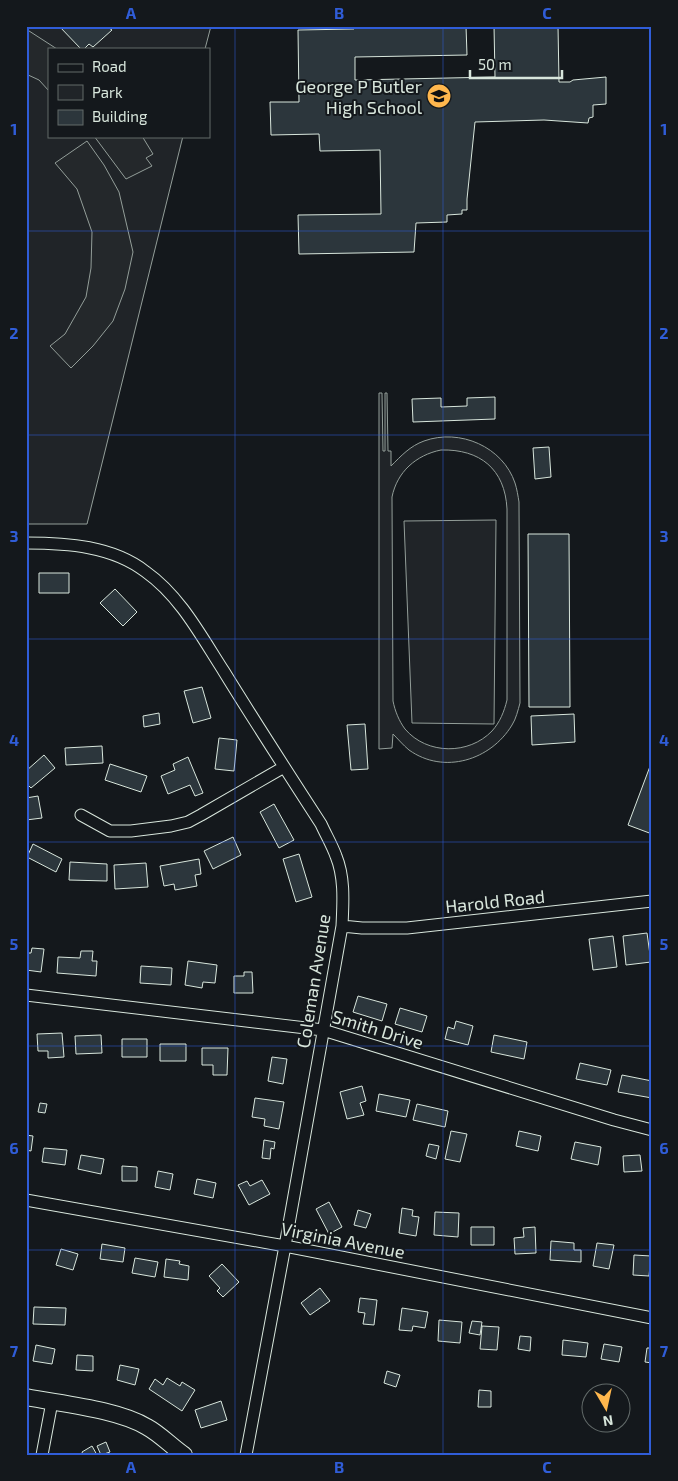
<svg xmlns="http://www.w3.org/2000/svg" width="678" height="1481" font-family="'Exo 2',sans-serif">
<rect width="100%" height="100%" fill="#14181c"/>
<path fill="#202428" stroke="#939e99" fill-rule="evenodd" d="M26 26H211L205 49H49V136H183L87 524H26Z
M379 393H382L383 451H385V393H387L388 451H391V466C401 456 410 446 424 441 460 428 503 447 515 483 517 489 518 496 519 502L520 703C518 710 516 719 512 725 491 760 444 775 409 750 403 745 398 739 393 734L392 748 379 749ZM441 450C480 449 505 469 507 509V700C504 712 500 722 492 731 469 755 427 755 405 729 399 721 395 711 393 701L392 497C397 472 416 455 441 450Z
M496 520 494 724 412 723 404 521Z"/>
<path fill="#24282b" stroke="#939e99" d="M26 29 57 49H49V91L39 80 26 74Z
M94 136H142L153 154 146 158 152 166 126 179Z
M87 141 104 165 119 192 133 252 125 289 113 321 93 346 71 368 50 346 65 334 86 297 91 268 92 232 77 189 55 163Z"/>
<path fill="#2c363c" stroke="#d8e6dc" d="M59 26H111L109 28 112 30 93 47 89 44 84 49H81Z
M354 26H466L467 55 355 57V80L495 77 494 26H558L559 82H570L573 80 606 77V104L593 105V117L589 118 588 123 544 120 475 122 467 199V210H462V214L447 215V222L416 223 414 252 299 254 298 215 381 214 380 150 320 151 319 134 271 135 270 102H299L298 30 354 29Z
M495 397V419L413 422 412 399 441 398V407L467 406V398Z
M549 447 551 477 535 479 533 448Z
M528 534H569L570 707H529Z
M39 573H69V593H39Z
M115 589 137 612 123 626 100 603Z
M202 687 211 718 193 723 184 691Z
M159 713 160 724 144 727 143 716Z
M574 714 575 742 532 745 531 716Z
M365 724 368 769 351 770 347 725Z
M219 738 237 740 234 771 215 769Z
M102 746 103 763 66 765 65 748Z
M44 755 55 768 31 788 26 783V771Z
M188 757 203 793 195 796 190 785 168 794 161 776 175 770 173 764Z
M652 761V834L628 825Z
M110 764 147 776 141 792 105 780Z
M38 796 42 818 26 820V798Z
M274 804 294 840 279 848 260 812Z
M233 837 241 855 213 869 204 851Z
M33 844 62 859 56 872 27 857Z
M299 854 312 897 296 902 283 859Z
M199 859 201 874 195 875 197 886 175 890 174 884 164 886 160 866Z
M70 862 107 864V881L69 880Z
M146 863 148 887 115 889 114 865Z
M647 933 651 962 626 965 623 936Z
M613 936 617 967 593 970 589 939Z
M32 948 44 949 41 972 26 970V953H31Z
M81 951H93L92 961H97L96 976 57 973 58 957 80 958Z
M188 961 217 965 215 983 203 982 202 988 185 985Z
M141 966 172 968 171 985 140 983Z
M244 972H252L253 993H234V976H244Z
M358 996 387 1004 382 1021 353 1012Z
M400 1008 427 1016 422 1032 395 1024Z
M456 1021 473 1026 468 1045 445 1039 448 1027 454 1029Z
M62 1033 64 1057 48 1058V1051H38L37 1034Z
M101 1035 102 1053 76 1054 75 1036Z
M494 1035 527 1042 524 1059 491 1052Z
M122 1039H147V1057H122Z
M160 1044H186V1061H160Z
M202 1048H228L227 1075H213V1065H202Z
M272 1057 287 1059 283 1084 268 1081Z
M580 1063 611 1070 607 1085 576 1079Z
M622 1075 652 1081V1098L618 1092Z
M362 1086 366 1101 360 1103 364 1115 347 1119 340 1092Z
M379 1094 410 1100 406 1117 376 1111Z
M255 1098 284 1102 279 1129 264 1126 265 1119 252 1117Z
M40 1103 47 1104 45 1113 38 1112Z
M417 1104 448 1111 445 1127 413 1120Z
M451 1131 467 1134 460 1162 445 1159Z
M519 1131 541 1136 538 1151 516 1146Z
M26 1135 33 1136 31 1151 26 1150Z
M264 1140 275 1142 274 1149 271 1148 270 1159 262 1158Z
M575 1142 601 1147 598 1165 571 1159Z
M429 1144 439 1146 436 1159 426 1156Z
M44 1148 67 1150 65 1165 42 1162Z
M81 1155 104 1159 101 1174 78 1169Z
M640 1155 642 1171 624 1172 623 1156Z
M122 1166 137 1167V1181H122Z
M158 1171 173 1174 170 1190 155 1187Z
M197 1179 216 1183 213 1198 194 1194Z
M262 1180 270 1194 249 1205 238 1185 247 1181 250 1186Z
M329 1202 342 1227 329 1234 316 1209Z
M402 1208 413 1210 412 1216 419 1217 416 1236 399 1233Z
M358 1210 371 1214 366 1228 354 1225Z
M435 1212 459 1213 458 1237 434 1235Z
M471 1227H494V1245H471Z
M535 1227 536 1253 515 1254 514 1238 524 1237 523 1228Z
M551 1241 574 1243V1250H581V1262L550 1260Z
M597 1243 614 1245 609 1269 593 1266Z
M102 1244 125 1248 123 1262 100 1259Z
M61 1249 78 1254 73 1270 56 1265Z
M634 1255 651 1256 649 1276 633 1275Z
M135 1258 158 1262 155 1277 132 1273Z
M166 1259 180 1261 179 1264 189 1266 188 1280 164 1277Z
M222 1264 239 1282 223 1297 217 1291 220 1288 209 1276Z
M320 1288 330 1301 310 1315 301 1303Z
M360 1298 377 1300 374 1325 363 1324 365 1313 358 1312Z
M34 1307 66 1308 65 1325 33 1324Z
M402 1308 428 1312 425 1328 413 1326 412 1331 399 1330Z
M439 1320 462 1322 460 1343 438 1341Z
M472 1321 482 1322 480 1335 469 1333Z
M482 1326 499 1327 497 1350 480 1349Z
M520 1336 531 1337 530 1351 518 1349Z
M563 1340 588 1343 586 1357 562 1355Z
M604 1344 622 1347 619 1362 601 1359Z
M36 1345 55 1349 52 1364 33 1361Z
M647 1348H652V1363L645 1362Z
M77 1355 93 1356V1371L76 1370Z
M120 1365 139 1369 135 1385 117 1380Z
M387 1371 400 1375 396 1387 384 1383Z
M167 1378 180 1386 182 1382 195 1390 182 1411 149 1389 155 1379 163 1385Z
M479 1390 491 1391V1407H478Z
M221 1401 227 1420 201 1428 195 1410Z
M106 1442 110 1452 101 1455 97 1446Z
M92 1446 97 1455H83L82 1452Z"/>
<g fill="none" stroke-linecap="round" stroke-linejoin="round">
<defs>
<path id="street" d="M26 543C67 543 113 546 146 572 180 596 201 636 223 670 255 722 288 773 321 824 326 835 332 845 336 856 345 878 343 903 342 926L285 1246 246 1455
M81 815 110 831H131L171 826 188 822 201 815 284 767
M342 926 362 928H407L652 901
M26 995 323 1030 614 1120 652 1130
M26 1200 285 1246 652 1318
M42 1455 52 1402"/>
<path id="secondary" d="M26 1397C61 1404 117 1409 147 1427 160 1434 171 1446 184 1455"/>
</defs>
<use href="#street" stroke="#d8e6dc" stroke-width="13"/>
<use href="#secondary" stroke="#d8e6dc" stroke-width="18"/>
<use href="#street" stroke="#14181c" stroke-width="11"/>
<use href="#secondary" stroke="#14181c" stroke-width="16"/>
</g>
<path fill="none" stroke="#305dd8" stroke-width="1" stroke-opacity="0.55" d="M235 26V1455M443 26V1455M26 231H652M26 435H652M26 639H652M26 842H652M26 1046H652M26 1250H652"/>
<defs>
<symbol id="school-disc" viewBox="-11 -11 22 22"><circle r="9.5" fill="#ffb74d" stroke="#14181c"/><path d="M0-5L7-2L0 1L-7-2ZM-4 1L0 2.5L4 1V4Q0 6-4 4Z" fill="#111"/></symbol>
</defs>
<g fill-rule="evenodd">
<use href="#school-disc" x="425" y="82" width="28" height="28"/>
</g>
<g text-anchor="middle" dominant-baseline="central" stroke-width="4" stroke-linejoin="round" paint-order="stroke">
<g font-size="18" fill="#d8e6dc" stroke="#14181c" text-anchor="end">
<text x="422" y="86">George P Butler<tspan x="422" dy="21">High School</tspan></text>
</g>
<g font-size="18" fill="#d8e6dc" stroke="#14181c">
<text transform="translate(495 901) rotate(-6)">Harold Road</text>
<text transform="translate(313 981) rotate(-81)">Coleman Avenue</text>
<text transform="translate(378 1029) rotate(17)">Smith Drive</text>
<text transform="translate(343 1240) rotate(11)">Virginia Avenue</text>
</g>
</g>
<rect width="678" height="1481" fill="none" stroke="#14181c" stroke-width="55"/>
<rect x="48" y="48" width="162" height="90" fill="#14181c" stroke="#626a69"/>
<rect x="58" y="64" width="25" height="8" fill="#14181c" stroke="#626a69"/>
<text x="92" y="72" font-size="15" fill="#d8e6dc">Road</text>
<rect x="58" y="85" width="25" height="15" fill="#202428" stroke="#626a69"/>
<text x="92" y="98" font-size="15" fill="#d8e6dc">Park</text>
<rect x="58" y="110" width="25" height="15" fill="#2c363c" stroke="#626a69"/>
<text x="92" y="122" font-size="15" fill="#d8e6dc">Building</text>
<g transform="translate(606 1408) rotate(171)"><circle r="24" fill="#14181c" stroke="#626a69"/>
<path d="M0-4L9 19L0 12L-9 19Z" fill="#ffb74d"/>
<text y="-8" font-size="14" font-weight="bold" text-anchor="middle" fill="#d8e6dc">N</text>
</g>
<path d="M470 70v8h92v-8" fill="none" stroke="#d8e6dc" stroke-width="2.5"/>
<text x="478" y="70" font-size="15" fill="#d8e6dc" stroke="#14181c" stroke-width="4" paint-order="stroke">50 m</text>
<rect x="28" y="28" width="622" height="1426" fill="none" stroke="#305dd8" stroke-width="2"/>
<g font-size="16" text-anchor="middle" font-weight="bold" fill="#305dd8">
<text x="131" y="19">A</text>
<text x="339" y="19">B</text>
<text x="547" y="19">C</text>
<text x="14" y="135">1</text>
<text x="664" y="135">1</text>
<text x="14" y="339">2</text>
<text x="664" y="339">2</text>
<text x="14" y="542">3</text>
<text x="664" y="542">3</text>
<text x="14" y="746">4</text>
<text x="664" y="746">4</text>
<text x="14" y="950">5</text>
<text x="664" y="950">5</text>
<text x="14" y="1154">6</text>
<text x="664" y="1154">6</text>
<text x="14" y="1357">7</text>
<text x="664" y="1357">7</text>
<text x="131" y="1473">A</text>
<text x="339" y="1473">B</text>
<text x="547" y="1473">C</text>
</g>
</svg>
